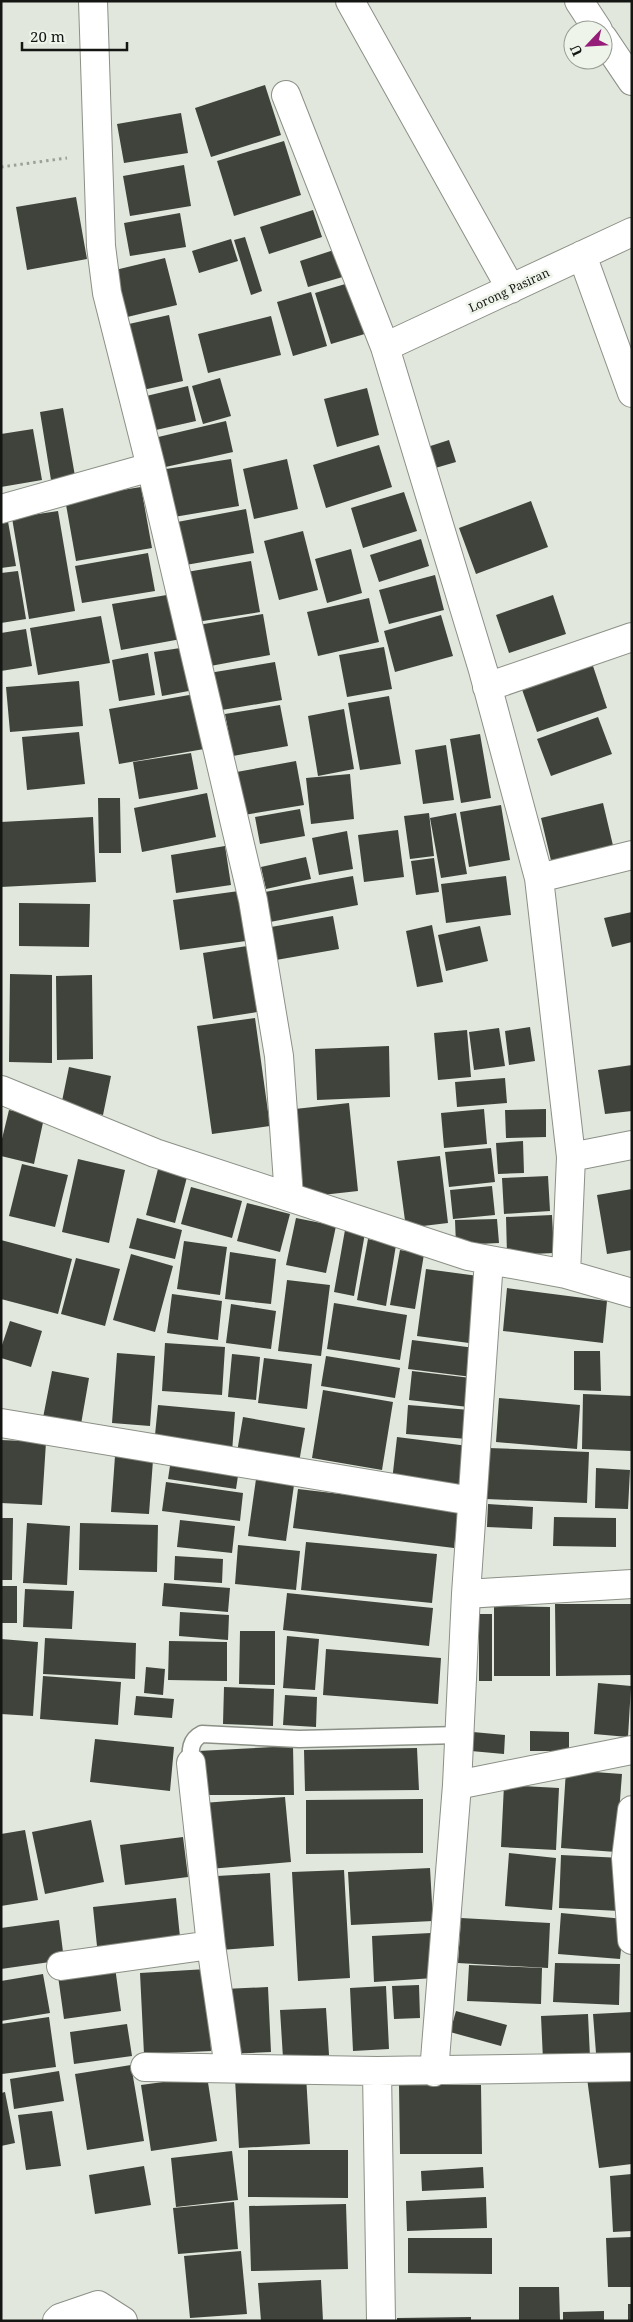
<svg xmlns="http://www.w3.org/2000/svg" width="633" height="2322" font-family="'Noto Serif',serif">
<rect width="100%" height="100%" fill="#e1e7dc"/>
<path fill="#3f433b" d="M265 85 281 135 211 157 195 108Z
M181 113 188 153 124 163 117 124Z
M284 141 301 195 234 216 217 161Z
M184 165 191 206 130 216 123 176Z
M76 197 87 259 27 270 16 207Z
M313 210 322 237 269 254 260 227Z
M180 213 186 247 130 256 124 223Z
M245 237 262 291 251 295 234 240Z
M231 239 238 261 199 273 192 251Z
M337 249 346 276 308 287 300 261Z
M165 258 177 305 119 319 107 272Z
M352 282 368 333 331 344 315 293Z
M311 292 327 346 293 356 277 302Z
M169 315 183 381 134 392 120 326Z
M271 316 281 355 208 373 198 334Z
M220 378 231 416 203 424 192 386Z
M188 386 196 421 147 432 138 398Z
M367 388 379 435 337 447 324 399Z
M63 408 75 476 51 480 40 412Z
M226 421 233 452 161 468 154 438Z
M33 429 42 480 1 487V434Z
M449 440 456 462 425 471 418 450Z
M379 445 392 487 326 508 313 465Z
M231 459 239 506 174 517 166 469Z
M287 459 298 509 254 519 243 469Z
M141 487 152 548 76 561 65 499Z
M404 492 417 531 363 548 351 508Z
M531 501 548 547 476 574 459 528Z
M246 509 254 553 180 566 172 523Z
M58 511 75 611 29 619 12 518Z
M7 516 16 566 1 568V517Z
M303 531 318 590 279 600 264 541Z
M421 539 429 566 379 582 370 555Z
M351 549 362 593 327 603 315 559Z
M148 553 155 591 82 603 75 566Z
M251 561 260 612 190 623 181 573Z
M18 571 26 619 1 623V573Z
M435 575 444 610 389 624 379 590Z
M173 594 181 639 121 650 112 604Z
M553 595 566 634 509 653 496 615Z
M369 598 379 642 318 656 307 612Z
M263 614 270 655 205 667 198 625Z
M441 615 453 656 395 672 384 631Z
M101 616 110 663 38 675 30 628Z
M26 629 32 666 1 671V633Z
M187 647 194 690 162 696 154 652Z
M384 647 392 689 347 697 339 655Z
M148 653 155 695 119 701 112 660Z
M590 657 607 708 537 732 519 681Z
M275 662 282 700 216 711 209 673Z
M79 681 83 726 10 732 6 687Z
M195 694 204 749 119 764 109 709Z
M389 696 401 764 360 770 348 703Z
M280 705 288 746 233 756 225 714Z
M344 709 354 769 318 776 308 716Z
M598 717 612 754 551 776 537 739Z
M79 732 85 784 27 790 22 737Z
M480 734 491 798 461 803 450 739Z
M446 745 454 800 423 804 415 750Z
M191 753 198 789 139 799 133 762Z
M296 761 304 805 238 816 231 773Z
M350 774 354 819 311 824 306 778Z
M207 793 216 837 142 852 134 808Z
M98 798H120L121 853H99Z
M603 803 615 854 553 869 541 818Z
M501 805 510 860 469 867 460 812Z
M300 809 305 836 260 844 255 817Z
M429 813 434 856 410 859 404 816Z
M456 813 467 874 441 878 430 818Z
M93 817 96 882 1 887V822Z
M398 830 404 877 364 882 358 835Z
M347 831 353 869 319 875 312 838Z
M225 846 231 885 176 893 171 855Z
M306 857 311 879 266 889 261 867Z
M434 858 439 892 416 895 411 861Z
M353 876 358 905 270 922 265 892Z
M506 876 511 915 446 923 441 884Z
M239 891 246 941 180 950 173 900Z
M19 903 90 904 89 947 19 946Z
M632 912V942L612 947 604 918Z
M333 916 339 949 276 960 271 927Z
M432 925 443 982 417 987 406 931Z
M480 926 488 961 446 971 438 935Z
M247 946 257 1012 213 1019 203 953Z
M10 974 52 975V1063L9 1062Z
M92 975 93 1059 57 1060 56 976Z
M255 1018 270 1126 212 1134 197 1026Z
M530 1027 535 1061 509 1065 505 1031Z
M499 1028 505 1066 474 1070 469 1032Z
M467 1030 471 1077 438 1080 434 1033Z
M389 1046 390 1097 317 1100 315 1049Z
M632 1065V1111L605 1114 598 1070Z
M69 1067 111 1076 103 1115 61 1106Z
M505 1078 507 1103 457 1107 455 1082Z
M349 1103 358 1191 304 1197 295 1109Z
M484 1109 487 1144 444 1148 441 1113Z
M546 1109V1137L506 1138 505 1110Z
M9 1110 44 1118 34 1164 1 1156V1143Z
M523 1141 524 1173 498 1174 496 1143Z
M491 1148 495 1182 449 1187 445 1152Z
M440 1156 448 1223 406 1228 397 1161Z
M78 1159 125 1170 109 1243 62 1232Z
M22 1164 68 1175 55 1227 9 1216Z
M158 1169 187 1177 175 1223 146 1215Z
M548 1176 550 1211 504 1214 502 1178Z
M492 1186 495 1215 453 1219 450 1190Z
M191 1187 242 1201 232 1238 181 1224Z
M632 1189V1250L607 1254 597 1195Z
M247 1203 290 1214 280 1252 237 1241Z
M552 1215 554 1253 507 1255 506 1217Z
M137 1218 182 1230 175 1259 129 1248Z
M296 1218 336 1226 326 1273 286 1265Z
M497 1219 499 1243 456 1245 455 1220Z
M345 1230 365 1233 354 1296 334 1292Z
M368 1239 396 1245 386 1306 357 1300Z
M1 1240 72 1259 58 1314 1 1299Z
M184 1241 227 1247 220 1295 177 1289Z
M400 1250 424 1254 415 1309 390 1305Z
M230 1252 276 1259 271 1304 225 1299Z
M131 1254 173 1266 155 1332 113 1320Z
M76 1258 120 1269 105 1326 61 1314Z
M426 1269 478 1276 469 1343 417 1336Z
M287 1280 330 1285 321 1356 278 1351Z
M507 1288 607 1301 603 1343 503 1331Z
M172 1294 222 1301 218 1340 167 1333Z
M334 1303 407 1315 400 1360 327 1349Z
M231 1304 276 1311 271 1349 226 1343Z
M10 1321 42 1331 31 1367 1 1358V1348Z
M412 1340 475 1348 472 1377 408 1369Z
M165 1343 225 1347 222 1395 162 1391Z
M574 1351H600L601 1391 574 1390Z
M117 1353 155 1356 150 1426 112 1423Z
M232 1354 260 1357 256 1400 228 1397Z
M326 1356 400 1368 395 1398 321 1386Z
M264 1358 312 1364 307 1409 258 1403Z
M52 1371 89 1378 80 1430 42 1423Z
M412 1371 471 1378 468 1407 409 1400Z
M323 1390 393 1402 382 1470 312 1458Z
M583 1394 632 1396V1451L582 1449Z
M499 1398 580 1405 577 1449 496 1442Z
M158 1405 235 1412 232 1452 154 1445Z
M408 1405 470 1410 467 1439 406 1434Z
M243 1417 305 1428 298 1468 236 1458Z
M397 1437 468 1446 462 1489 392 1481Z
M1 1440 46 1442 42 1505 1 1503Z
M488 1448 589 1452 587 1503 486 1499Z
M115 1456 153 1460 149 1514 111 1512Z
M171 1459 239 1469 236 1489 168 1479Z
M596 1468 630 1470 628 1509 595 1508Z
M257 1472 295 1478 286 1541 248 1536Z
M166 1482 243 1493 240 1521 162 1511Z
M298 1489 459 1508 454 1548 293 1528Z
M488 1504 533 1507 532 1529 487 1527Z
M554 1517 616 1518V1547L553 1546Z
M1 1518H13L12 1580H1Z
M180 1520 235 1526 232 1553 177 1547Z
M27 1523 70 1526 67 1585 23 1583Z
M80 1523 158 1525 157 1572 79 1570Z
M306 1542 437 1554 432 1603 301 1590Z
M238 1545 300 1551 296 1590 235 1584Z
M175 1556 223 1559 222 1583 174 1580Z
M164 1583 230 1588 228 1612 162 1606Z
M1 1586H17V1623H1Z
M25 1589 74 1591 72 1629 23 1627Z
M287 1593 433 1608 429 1646 283 1630Z
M555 1604H632V1675L556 1676Z
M494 1606 550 1607V1676H494Z
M180 1612 229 1615 228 1640 179 1636Z
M479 1614H492V1681H479Z
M240 1631H275V1685L239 1684Z
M287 1636 319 1639 315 1690 283 1688Z
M45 1638 136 1643 135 1679 43 1674Z
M1 1639 38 1642 33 1716 1 1714Z
M169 1641 227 1642V1681L168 1680Z
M326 1649 441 1658 438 1704 323 1695Z
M146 1667 165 1669 163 1695 144 1693Z
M43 1676 121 1682 118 1725 40 1719Z
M598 1683 631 1686 628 1737 594 1734Z
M224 1687 274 1689 273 1726 223 1724Z
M285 1695 317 1697 316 1727 283 1725Z
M136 1696 174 1699 172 1718 134 1715Z
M530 1731 569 1732V1751H530Z
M473 1732 505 1735 504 1754 471 1751Z
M95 1739 174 1747 170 1791 90 1782Z
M293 1746 294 1795H199L198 1751Z
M417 1748 419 1790 305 1791 304 1750Z
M566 1770 622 1774 616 1852 561 1848Z
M504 1785 559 1788 556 1850 501 1847Z
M285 1797 291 1862 209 1869 203 1803Z
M423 1799V1853L306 1854V1800Z
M91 1820 104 1882 45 1894 32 1832Z
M25 1830 38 1900 1 1906V1834Z
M183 1837 188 1877 125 1885 120 1845Z
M509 1853 556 1858 552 1910 505 1906Z
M561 1855 622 1858 620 1911 559 1908Z
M430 1868 433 1921 351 1925 348 1872Z
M344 1870 350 1978 298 1981 292 1872Z
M270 1873 274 1946 221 1950 217 1876Z
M176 1898 181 1947 98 1956 93 1907Z
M561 1913 624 1919 620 1959 558 1954Z
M461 1918 550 1923 548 1968 458 1963Z
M59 1920 64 1960 1 1969V1928Z
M431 1933 434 1978 374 1982 372 1936Z
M555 1963 620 1964 619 2005 553 2002Z
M469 1965 542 1968 541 2004 467 2001Z
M115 1967 121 2011 64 2019 58 1976Z
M207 1969 211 2051 144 2054 140 1973Z
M43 1974 50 2013 1 2021V1981Z
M419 1985 420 2018 394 2019 392 1986Z
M386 1986 389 2049 353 2051 350 1988Z
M268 1987 271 2052 227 2054 224 1989Z
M326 2008 329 2055 283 2058 280 2010Z
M456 2011 507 2025 501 2046 450 2032Z
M632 2012V2064L597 2066 593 2014Z
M588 2014 590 2057 543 2060 541 2016Z
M49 2017 56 2067 2 2074 1 2024Z
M127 2024 132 2056 74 2064 70 2032Z
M131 2065 144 2141 87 2150 75 2074Z
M59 2071 64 2101 14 2109 10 2079Z
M632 2072V2164L599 2168 587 2078Z
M306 2075 310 2144 239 2148 235 2079Z
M207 2076 217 2141 151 2151 141 2085Z
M399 2085H481L482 2154H400Z
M5 2092 15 2143 1 2146V2093Z
M52 2111 61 2166 26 2170 18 2115Z
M248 2150H348V2198L248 2197Z
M232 2151 238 2200 176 2207 171 2158Z
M144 2166 151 2205 95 2214 89 2175Z
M483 2167 484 2188 422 2191 421 2171Z
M632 2174V2231L613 2232 610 2176Z
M486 2197 487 2228 407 2231 406 2201Z
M234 2202 238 2249 178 2254 173 2208Z
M346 2204 348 2269 251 2271 249 2206Z
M632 2237V2287H608L606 2238Z
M408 2238H492V2274L408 2273Z
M241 2251 247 2314 190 2318 184 2256Z
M321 2280 323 2321H261L258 2283Z
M519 2287H559L560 2321H519Z
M628 2304H632V2321H628Z
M604 2311V2321H563V2312Z
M471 2317V2321H397V2318Z"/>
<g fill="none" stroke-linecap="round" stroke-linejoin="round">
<defs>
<path id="service" d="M191 1763C190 1750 190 1740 202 1734L299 1739 459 1735"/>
<path id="minor" d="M93 1 101 246 107 293 151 467 253 900 279 1056 289 1197
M350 1 511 289
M579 1 598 30
M603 38 632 81
M582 255 632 393
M385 347 632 232
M1 509 151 467
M487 687 632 637
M539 878 632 855
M1 1090 155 1153 468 1256 566 1274 571 1157 539 878 483 670 385 347 286 95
M571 1157 632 1145
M489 1260 466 1594 457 1785 632 1750
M566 1274 632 1293
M1 1423 472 1501
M466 1594 632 1584
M191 1763 211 1945 229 2068
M632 1810 626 1858 632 1940
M61 1966 211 1945
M145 2067 377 2071
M434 2072 457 1785
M57 2321 60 2318 98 2305 123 2321
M381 2321 377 2071 632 2067"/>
</defs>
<use href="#service" stroke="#8b9086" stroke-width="19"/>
<use href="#minor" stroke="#8b9086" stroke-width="30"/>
<path stroke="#9ca198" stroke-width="3" stroke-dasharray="2.5 4" stroke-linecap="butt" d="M1 167 67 158"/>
<use href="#service" stroke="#fff" stroke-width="16"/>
<use href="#minor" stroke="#fff" stroke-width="28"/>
</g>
<g text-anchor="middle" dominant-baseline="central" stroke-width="5" stroke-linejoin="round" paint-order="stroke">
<g font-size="12" fill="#141613" stroke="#eef4e9">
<text transform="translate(509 290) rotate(-25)">Lorong Pasiran</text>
</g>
</g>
<rect width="633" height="2322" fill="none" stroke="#141613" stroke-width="5"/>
<g transform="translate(588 45) rotate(245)"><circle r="24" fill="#eef4e9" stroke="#979b93"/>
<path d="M0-4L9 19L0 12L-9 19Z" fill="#951d79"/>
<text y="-8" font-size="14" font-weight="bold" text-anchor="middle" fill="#141613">U</text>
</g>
<path d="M22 42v8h105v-8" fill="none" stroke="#141613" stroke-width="2.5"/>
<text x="30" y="42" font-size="15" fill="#141613" stroke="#eef4e9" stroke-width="4" paint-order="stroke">20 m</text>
</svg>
